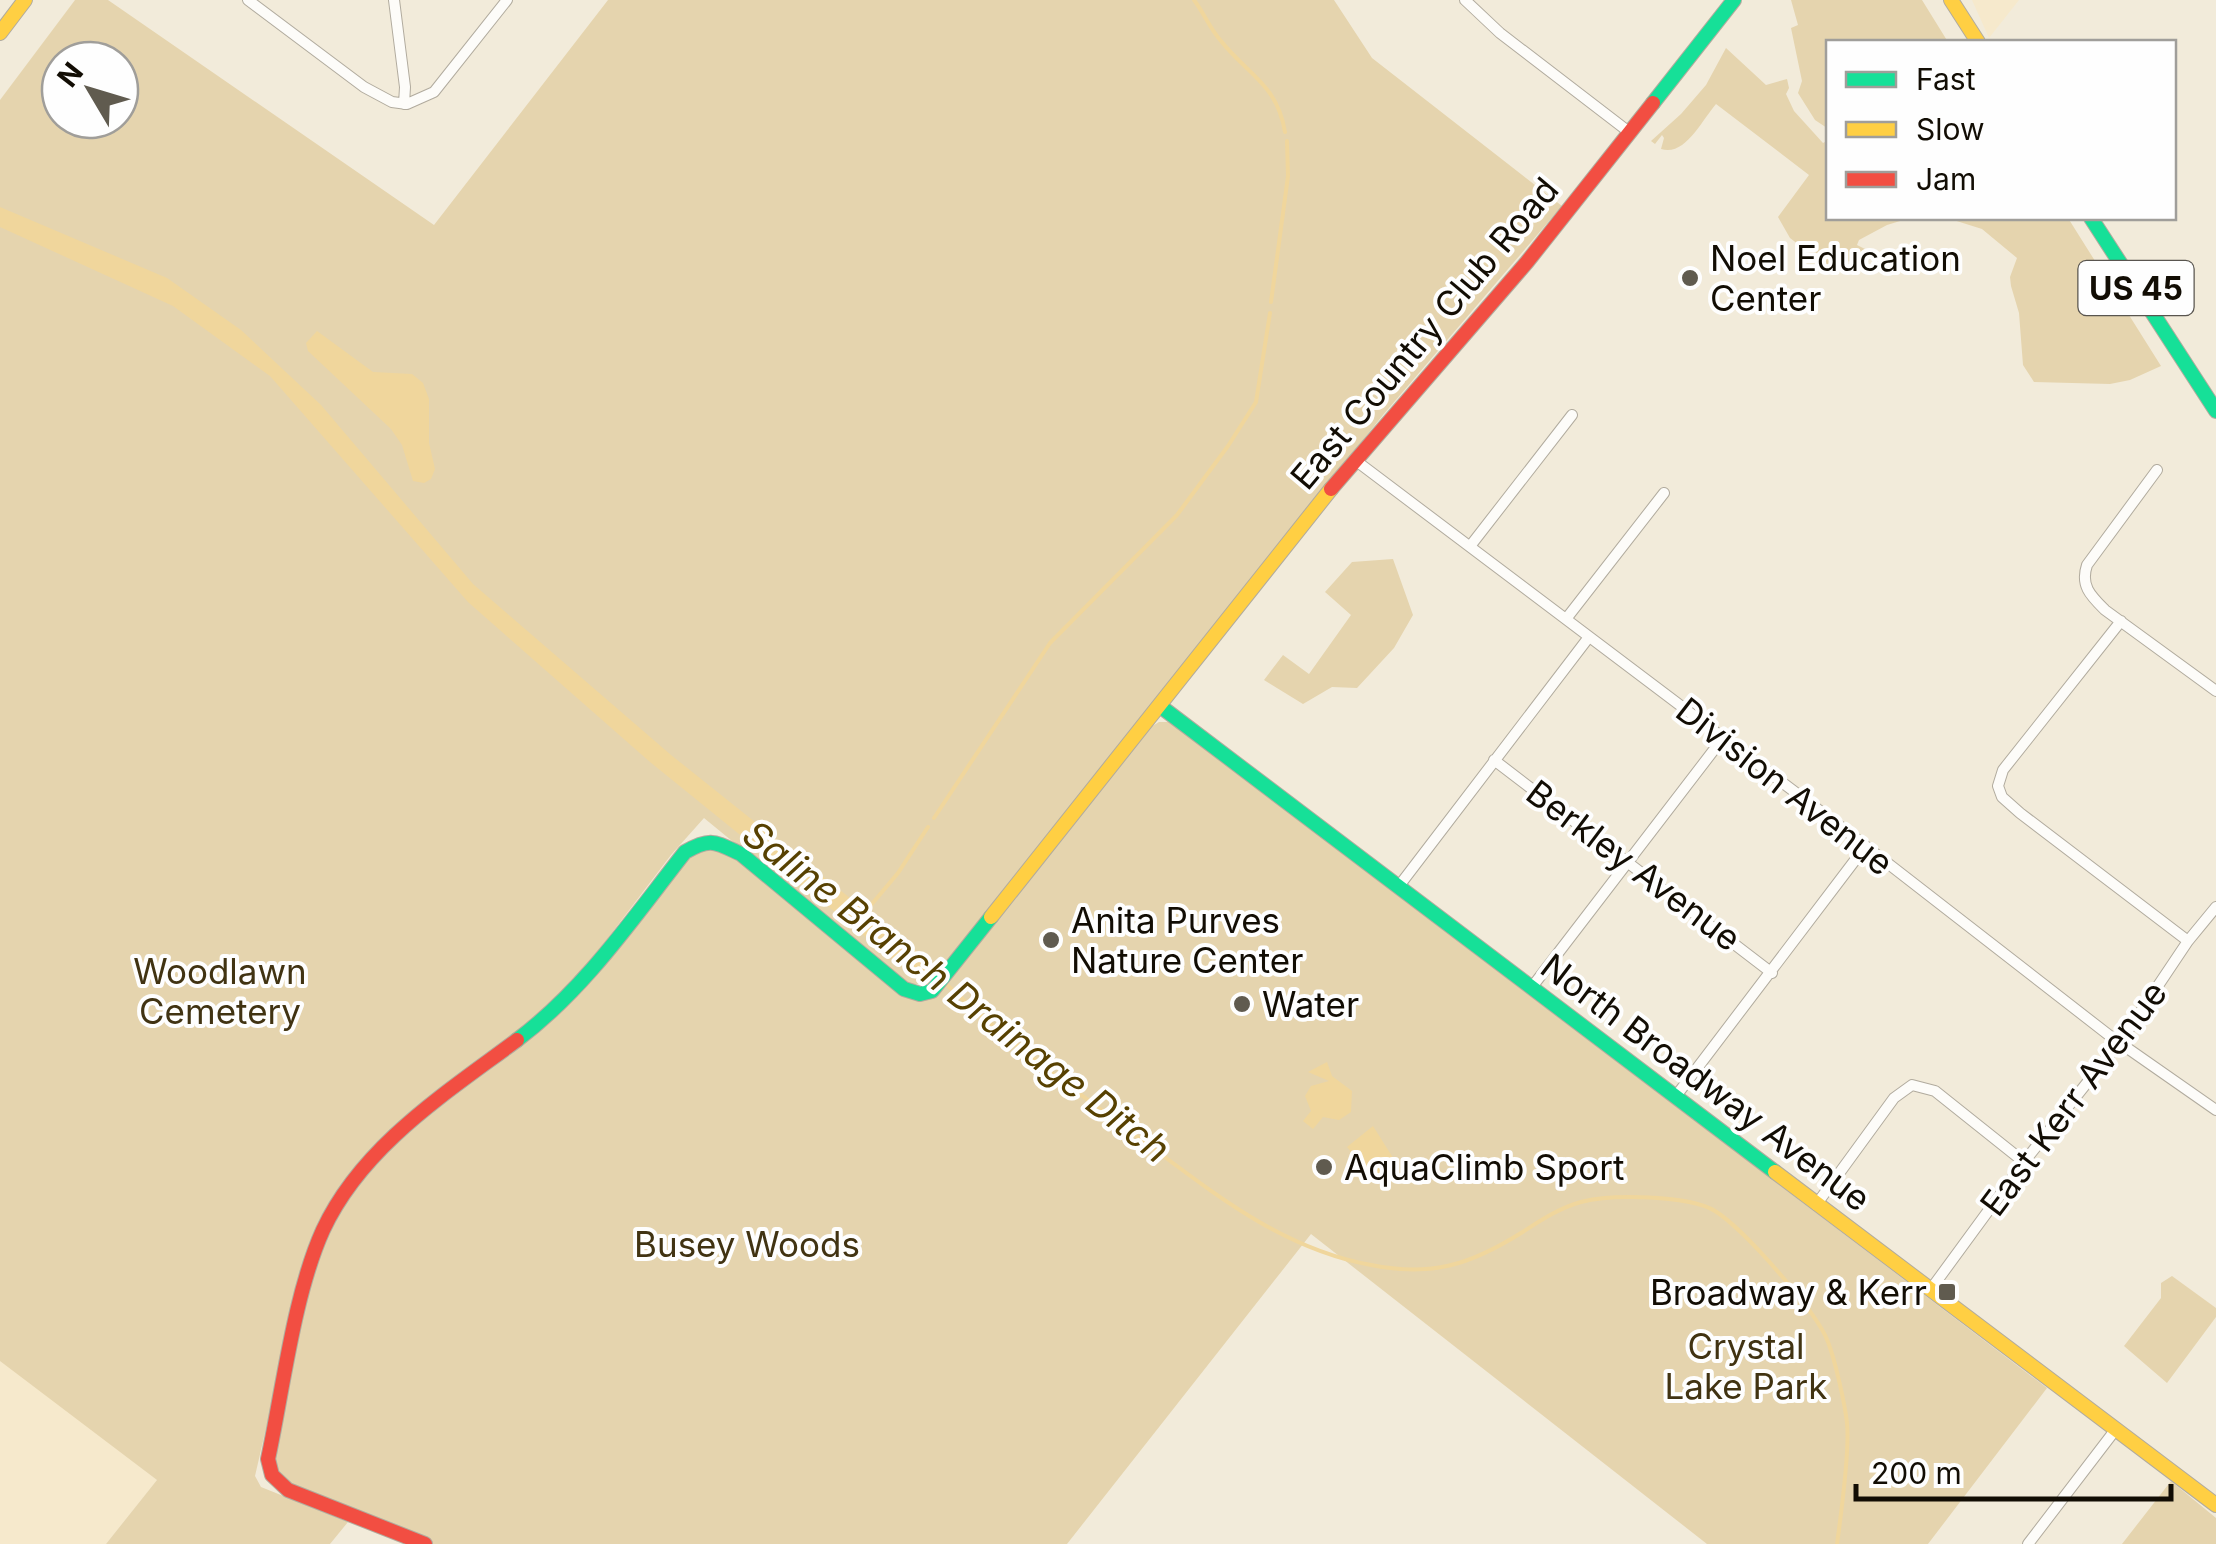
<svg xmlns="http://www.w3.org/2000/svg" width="2216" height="1544" font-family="Inter,sans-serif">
<rect width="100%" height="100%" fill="#f2ebda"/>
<path fill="#f6e9cc" d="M1972 0H2019L1989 38Z
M0 1358 157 1480 106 1544H0Z"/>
<path fill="#e5d4ae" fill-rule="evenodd" d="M75 0H108L434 225 608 0H1334L1372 58 1562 206 1383 415 928 984H910L892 972 704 818 671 855 589 963 544 1012 394 1128 303 1268 255 1476 261 1487 348 1522 330 1544H106L157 1480 0 1361V100ZM60 60H120V120H60Z
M1791 0H1922L1948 42H1828V218H1910L1887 225 1859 240 1857 245 1865 249 1857 266 1850 261 1828 267 1790 238 1778 217 1809 175 1716 104C1702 120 1685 157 1661 149L1664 138 1662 135 1655 144 1651 141 1681 114 1706 85 1726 48 1766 85 1787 79 1789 88 1786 94 1794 111 1823 143 1827 141V128L1815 120 1798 93 1802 81 1791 28 1798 25Z
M1947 218H2068L2161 366 2130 380 2110 384 2034 382 2023 365 2019 313 2011 286 2010 277 2017 258 1982 229Z
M1393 559 1413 615 1394 648 1357 688 1332 687 1303 704 1264 680 1283 655 1309 674 1351 615 1325 592 1352 562Z
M1159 722H1169L2047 1388 1928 1544H1707L1311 1234 1067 1544H425L319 1504 269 1469 309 1266 373 1157 551 1014 672 865 713 841 920 994 1018 892 1149 728Z
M2172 1276 2216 1308V1317L2167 1383 2124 1346 2161 1298V1283Z
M2171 1481 2216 1518V1544H2122Z"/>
<path fill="#f0d69c" d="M0 207 167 278 241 330 321 405 473 584 671 755 940 970 928 984H924L650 762 468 602 270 376 173 306 0 227Z
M317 331 373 372 412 374 423 383 429 399V443L435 469 431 479 424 483 413 481 402 445 391 429 308 351 306 343Z
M1327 1062 1332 1076 1352 1091 1351 1112 1339 1120 1323 1117 1313 1129 1303 1121 1311 1111 1305 1096 1311 1086 1329 1081 1308 1072Z
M1373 1126 1395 1161 1373 1179 1347 1147Z"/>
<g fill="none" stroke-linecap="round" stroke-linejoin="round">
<path stroke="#f0d69c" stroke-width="4" d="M1194 0C1204 13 1210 29 1221 41 1248 75 1277 84 1285 132
M1271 302 1288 176 1287 141
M934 818 1050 643 1177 515 1228 446 1256 402 1270 313
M866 911 898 873 928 827
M946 984C1005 1039 1070 1087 1135 1135 1209 1189 1278 1248 1371 1265 1431 1277 1470 1265 1521 1233 1540 1221 1559 1208 1581 1202 1611 1194 1689 1195 1715 1211 1743 1228 1817 1312 1828 1342 1835 1360 1845 1404 1847 1423 1850 1452 1841 1514 1837 1544"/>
<defs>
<path id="street" d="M248 0 364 87 392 102 407 104 434 92 507 0
M394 0 405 87 404 104
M1465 0 1500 33 1629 132
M1355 460 1832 820 2110 1036 2216 1110
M2157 470 2087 565C2080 586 2091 596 2105 610L2216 691
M1471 545 1572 415
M1566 619 1664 493
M2121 621 2003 770 1998 786 2002 797 2020 813 2188 941
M1494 760 1772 973
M1399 886 1589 637
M1532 987 1723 738
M1676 1096 1865 847
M1816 1205 1894 1098 1912 1085 1935 1091 2024 1162
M1931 1289 2024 1162 2125 1035 2188 941 2216 907
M2028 1544 2116 1429"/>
<path id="fast" d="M1653 103 1734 0
M2091 218 2216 411
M1160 706 1775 1172
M517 1040C585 989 633 918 685 852 711 837 715 842 741 854L904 989 920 994 932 991 991 917"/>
<path id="slow" d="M1951 0 1978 42
M0 33 25 0
M991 917 1331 489
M1775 1172 2216 1505"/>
<path id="jam" d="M1331 489 1527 262 1653 103
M425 1544 288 1490 272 1475 268 1459C283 1389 294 1294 323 1230 362 1146 446 1093 517 1040"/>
</defs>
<use href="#street" stroke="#b1ab9e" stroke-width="12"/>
<use href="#fast" stroke="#b1ab9e" stroke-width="16"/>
<use href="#slow" stroke="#b1ab9e" stroke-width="16"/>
<use href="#jam" stroke="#b1ab9e" stroke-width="16"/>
<use href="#street" stroke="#fdfcf9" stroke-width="10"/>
<use href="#fast" stroke="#16e098" stroke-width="14"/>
<use href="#slow" stroke="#ffcf43" stroke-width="14"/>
<use href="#jam" stroke="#f24e42" stroke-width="14"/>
</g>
<g fill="#605b4f" stroke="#fefefe" stroke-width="4">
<circle cx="1690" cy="278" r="10"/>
<circle cx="1051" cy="940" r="10"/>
<circle cx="1242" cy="1004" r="10"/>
<circle cx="1324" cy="1167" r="10"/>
<rect x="1937" y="1282" width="20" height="20" rx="5"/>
</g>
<g text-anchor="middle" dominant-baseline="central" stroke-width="8" stroke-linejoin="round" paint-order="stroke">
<rect fill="#fefefe" stroke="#59554f" stroke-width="2.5" x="2078.5" y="261" width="115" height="54" rx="8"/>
<g font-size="32" font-weight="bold" fill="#120d04">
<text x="2136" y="288">US 45</text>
</g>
<g font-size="35" fill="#120d04" stroke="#fefefe" text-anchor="start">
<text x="1710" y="258">Noel Education<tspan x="1710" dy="40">Center</tspan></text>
<text x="1071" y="920">Anita Purves<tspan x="1071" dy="40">Nature Center</tspan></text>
<text x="1262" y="1004">Water</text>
<text x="1344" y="1167">AquaClimb Sport</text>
<text x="1927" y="1292" text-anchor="end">Broadway &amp; Kerr</text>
</g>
<g font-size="35" fill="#120d04" stroke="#fefefe">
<text transform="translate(1424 333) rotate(-50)">East Country Club Road</text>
<text transform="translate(1785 786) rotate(38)">Division Avenue</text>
<text transform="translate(1634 865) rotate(37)">Berkley Avenue</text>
<text transform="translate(1706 1082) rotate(37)">North Broadway Avenue</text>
<text transform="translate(2073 1098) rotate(-53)">East Kerr Avenue</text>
</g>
<g font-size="35" fill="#413312" stroke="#fefefe">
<text x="220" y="971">Woodlawn<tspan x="220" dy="40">Cemetery</tspan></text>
<text x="747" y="1244">Busey Woods</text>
<text x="1746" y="1346">Crystal<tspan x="1746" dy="40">Lake Park</tspan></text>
</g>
<g font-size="38" font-style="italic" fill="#574102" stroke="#fefefe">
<text transform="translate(957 991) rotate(38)">Saline Branch Drainage Ditch</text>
</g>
</g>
<rect x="1826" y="40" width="350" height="180" fill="#fefefe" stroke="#a09e9a" stroke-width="2.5"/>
<rect x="1846" y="72" width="50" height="15" fill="#16e098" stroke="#a09e9a" stroke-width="2.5"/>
<text x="1916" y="90" font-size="30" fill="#120d04">Fast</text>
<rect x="1846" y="122" width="50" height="15" fill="#ffcf43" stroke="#a09e9a" stroke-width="2.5"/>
<text x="1916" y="140" font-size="30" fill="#120d04">Slow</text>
<rect x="1846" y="172" width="50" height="15" fill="#f24e42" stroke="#a09e9a" stroke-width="2.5"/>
<text x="1916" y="190" font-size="30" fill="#120d04">Jam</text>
<g transform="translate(90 90) rotate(308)"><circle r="48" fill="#fefefe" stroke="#a09e9a" stroke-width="2.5"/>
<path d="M0-8L18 38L0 25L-18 38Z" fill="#605b4f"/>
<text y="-15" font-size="28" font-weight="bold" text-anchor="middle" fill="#120d04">N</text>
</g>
<path d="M1856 1484v15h315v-15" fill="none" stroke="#120d04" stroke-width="5"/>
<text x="1871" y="1484" font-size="30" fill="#120d04" stroke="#fefefe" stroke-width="8" paint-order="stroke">200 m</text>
</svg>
